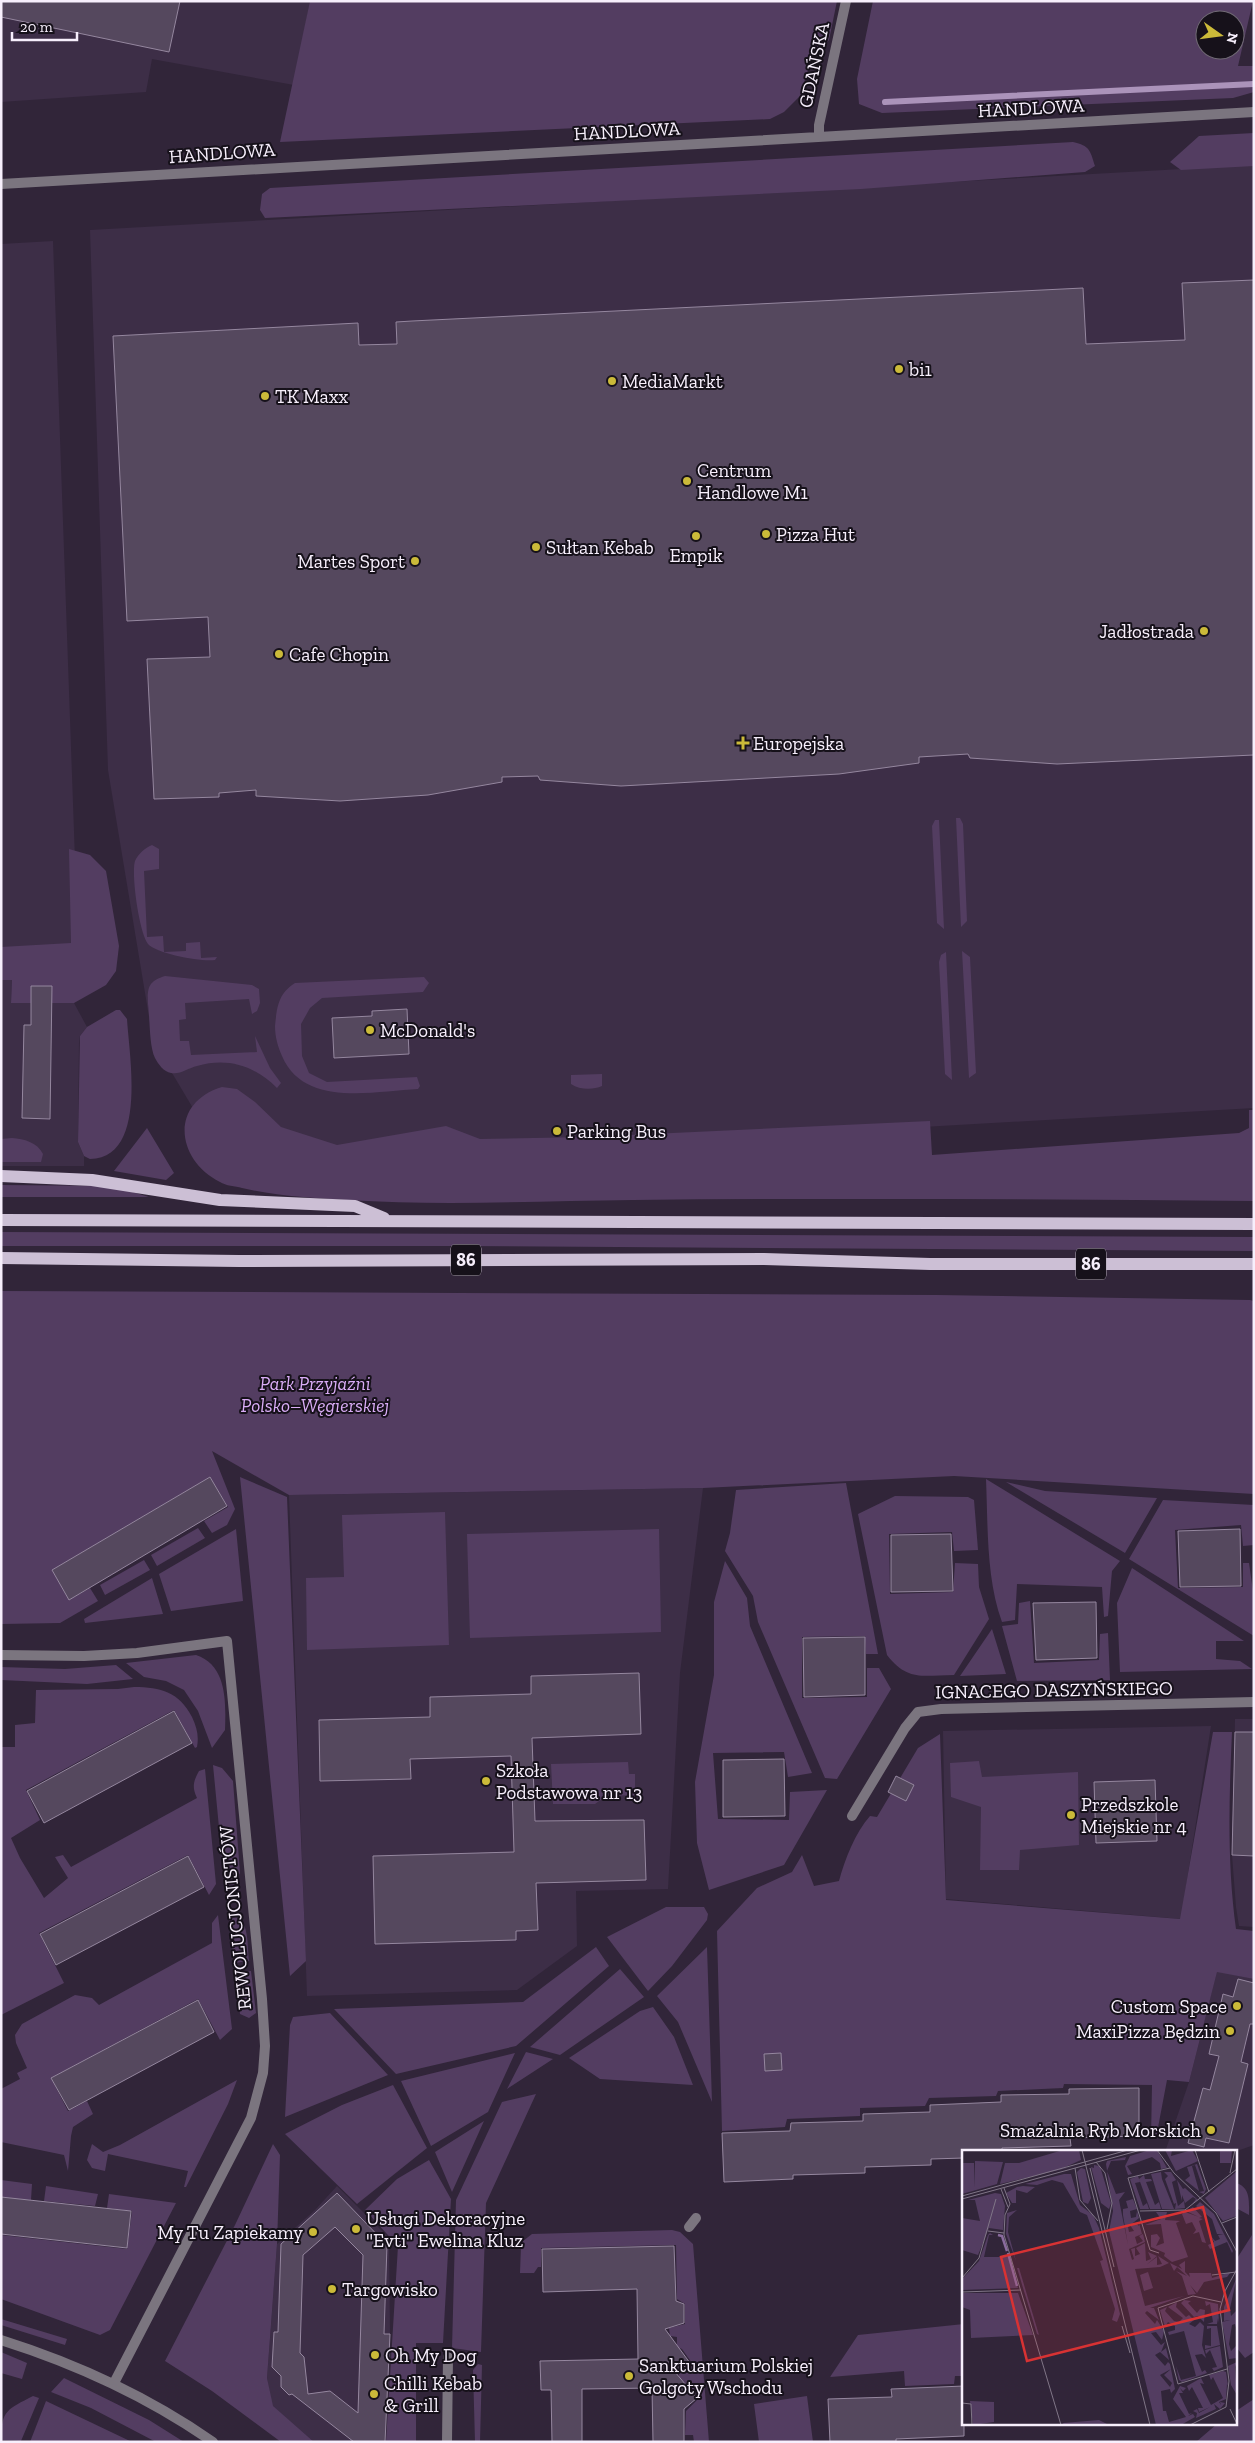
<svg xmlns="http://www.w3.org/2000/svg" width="1255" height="2443" font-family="'Zilla Slab',serif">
<rect width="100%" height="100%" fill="#312539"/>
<path fill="#3d2e47" d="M1 1H310L294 85 152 59 146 92 1 102Z
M1254 165V1108L228 1167 153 1041 108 770 90 230Z
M53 241 79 972 1 971V244Z
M1 980H12L11 1003H74L87 1027 80 1036 79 1043 78 1142 84 1156V1166H1Z
M703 1488 680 1673 668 1889 576 1891 577 1946 517 1990 307 1996 289 1495Z
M1235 1719H1254V1927L1239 1926 1236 1907 1232 1855Z
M1211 1726 1181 1919 946 1899 943 1731Z
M1217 1971 1254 1979V2145L1234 2152H1165L1189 2082Z
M337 2186 389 2238 390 2334 385 2442H314L272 2406 267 2378 277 2244 315 2210Z"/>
<path fill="#533d61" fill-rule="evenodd" d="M310 1H837L829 40 811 60 800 96 784 112 770 119 280 142Z
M873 1H1253L1238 66H1254V92L1233 98 882 113 859 104 857 79ZM1205 20H1235V50H1205Z
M1254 133V166L1181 170 1170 162 1199 136Z
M1073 142C1090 146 1090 150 1095 166L1085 172 861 189 265 218 260 210 262 194 270 188Z
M956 818H960L963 824 967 921 961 927Z
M935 820H939L944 929 937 923 932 826Z
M152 845 159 849V869L144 871 147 937 163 936 164 952 186 951V943L200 942 201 958 217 957 215 960C201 962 157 954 148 944 139 932 131 874 135 861 138 854 145 848 152 845Z
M69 849 90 855 106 871 119 946 116 971 106 985 74 1003H11L12 980H1V947L71 943Z
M962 951 970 957 976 1073 969 1078Z
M946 952 952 1080 945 1074 939 962 941 955Z
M165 976 252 985 259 989 260 1003 257 1011 252 1014 249 999 185 1003 186 1019 179 1020 180 1041H189L191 1055 257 1052 255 1036 270 1068 281 1083 277 1088C255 1066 228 1057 197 1066 188 1068 180 1075 171 1073 164 1072 158 1064 155 1058 149 1046 150 1018 148 1004 147 987 149 981 165 976Z
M424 977 429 983 423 992 322 998 310 1008 301 1024 302 1056 309 1073 327 1082 417 1077 420 1086 418 1089C374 1091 304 1108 282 1056 278 1047 275 1037 275 1026 277 1007 278 994 295 983Z
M116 1010H120L127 1019C129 1055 148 1158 90 1159L84 1156 78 1142 80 1036 87 1027Z
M602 1074V1086C593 1090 580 1090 571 1084V1075Z
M222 1087 237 1089 255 1102 281 1127 337 1145 446 1126 480 1139 587 1137 930 1121 932 1155 1239 1133 1249 1128V1110H1254V1201C1047 1199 840 1198 633 1200 538 1201 442 1206 347 1200 311 1198 277 1196 242 1188 235 1186 226 1186 220 1182 176 1160 169 1103 222 1087Z
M147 1128 174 1173 166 1180 114 1171Z
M12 1138C24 1139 37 1142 43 1154L41 1162H1V1139Z
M1 1185 113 1186 149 1197H1Z
M1 1232 1254 1237V1251L458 1246H1Z
M1 1291 937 1295 1250 1300 1254 1301V1494L954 1476 703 1488 289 1495 212 1451 235 1509 227 1525 212 1533 204 1521 228 1507 210 1477 52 1570 69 1600 90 1588 98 1601 60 1623 1 1624Z
M240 1477 287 1497 306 1961 290 1976Z
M986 1479 1120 1561 1112 1571 1108 1616 1104 1617 1102 1587 1017 1584 1015 1620 1002 1622C986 1578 988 1526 986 1479Z
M1006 1482 1045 1491 1157 1498 1125 1553Z
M846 1483 878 1654H866L865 1636 802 1637V1698L867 1697V1668H879L891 1689 837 1779 825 1778 758 1622 753 1596 725 1551 730 1533 736 1490Z
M895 1496 968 1497 974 1500 978 1550 954 1551 952 1532 889 1534 890 1594 953 1592 955 1563 978 1564 979 1587 989 1619 954 1675C923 1675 908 1682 887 1655L858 1514Z
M1163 1500 1254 1505V1545L1243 1546 1241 1525 1175 1530 1178 1588 1243 1587V1563H1249L1254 1598V1636L1129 1559Z
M445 1512 449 1645 307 1650 306 1578 344 1577 342 1515Z
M198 1528 205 1538 157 1566 151 1555Z
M236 1529 243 1601 171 1611 159 1574Z
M659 1529 661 1632 470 1638 467 1534Z
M144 1560 150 1570 105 1595 100 1585Z
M725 1561 747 1598 750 1626 812 1773 788 1777 784 1752 713 1753 718 1819 789 1820 790 1792 827 1790 784 1865 709 1890 697 1843 695 1782 714 1675V1602Z
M1132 1568 1244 1641H1216V1659L1240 1661 1252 1669 1120 1672 1117 1603Z
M152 1578 163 1614 85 1623 84 1619Z
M1030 1601 1034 1663 1099 1660 1100 1634 1108 1633 1110 1680 1017 1681 1002 1626 1018 1624 1019 1603Z
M992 1629 1006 1674 960 1676Z
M196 1655C227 1665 226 1702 225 1730L212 1748 198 1711 184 1690 166 1681 144 1677 126 1663Z
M116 1665 133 1679 87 1684 1 1680V1667L65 1669Z
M134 1687C161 1687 179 1692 192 1717 197 1728 199 1736 197 1747L195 1748 174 1710 26 1790 40 1820 11 1838 20 1858 44 1898 68 1878 55 1857 63 1855 71 1867 197 1798C192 1787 193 1782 199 1771L205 1769 216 1884 209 1895 188 1855 39 1933 64 1983 1 2015V1747H15V1725L35 1723 36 1690 118 1689Z
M1213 1732H1232C1229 1799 1227 1863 1236 1929L1254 1931V1979L1217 1972 1189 2082 1167 2080 1156 2138 1151 2139 1152 2085 1064 2084 1063 2088 998 2091 996 2096 929 2098 925 2106 860 2108V2116L787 2119 785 2127 722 2131 717 1931 757 1888 792 1872 802 1855 814 1886 839 1881C845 1859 855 1833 870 1816L877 1817 918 1748 940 1734 946 1900 1180 1919Z
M979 1761 982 1777 1078 1772 1079 1845 1020 1850 1019 1870H980L981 1807 951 1797 950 1763Z
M628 1762 629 1774H635V1795L606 1796 595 1804H553L551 1764Z
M213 1765 222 1768 233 1781 240 1873 233 1886 225 1890Z
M666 1907H704L708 1914 707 1920 672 1966 648 1991 607 1937Z
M228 1910C250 1917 247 1942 249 1961L234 1963Z
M218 1915 232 2029 220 2040 198 1999 51 2078 68 2111 87 2101 93 2114 73 2127 71 2136 68 2171 64 2155 1 2142V2089L20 2079 17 2073 27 2068 16 2043 15 2035 22 2024 75 1995 92 1998 99 2005 212 1943V1923Z
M596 1947 609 1966 516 2046 396 2074 334 2009 523 2002Z
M707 1947 712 2102 678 2022 657 1996Z
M620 1969 644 1997 560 2055 530 2047Z
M251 1971 256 2013 249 2018 240 2014 235 1973Z
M653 2007 674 2037 693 2085 600 2079 569 2058 640 2011Z
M330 2013 388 2075 285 2117 290 2025 293 2017Z
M526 2052 553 2059 507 2089Z
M515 2053 488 2112 431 2146 401 2081Z
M237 2080 228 2104 186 2187H184L188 2171 108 2154 105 2171 92 2168 87 2160 92 2144 103 2152 120 2145Z
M393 2085 427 2148 357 2204 285 2134 342 2105Z
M536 2094 486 2203 481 2352 452 2348 456 2200 502 2102Z
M484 2121 452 2192 435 2152Z
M273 2144 280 2155 277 2244 267 2378 273 2406 314 2442H281L212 2391 165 2361 235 2225Z
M429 2160 451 2199 443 2343H416V2442H386L398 2246 365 2210 397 2179Z
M1 2180 32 2184 31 2200 1 2197Z
M1236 2183C1251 2187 1249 2203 1249 2215L1236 2208Z
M46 2186 98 2194 95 2206 44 2201Z
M109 2194 176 2203 110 2330 100 2335 1 2299V2235L127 2249 132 2211 107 2208Z
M672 2230 680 2232 693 2244 709 2442H694L693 2435H685L686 2411 699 2398 689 2386H678L679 2373 692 2363 682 2349 677 2347V2337L670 2336 669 2328 685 2324V2304L677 2299 676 2245 541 2248V2267H538L534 2273H520L521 2245 523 2241 532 2234Z
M1252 2235 1254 2352 1245 2358 1236 2347V2260Z
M1 2319 67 2339 65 2345 1 2325Z
M964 2324V2376H955L954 2384 905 2386 904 2371 830 2377 858 2335Z
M1 2352 27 2363 22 2379 1 2373Z
M478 2364 482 2365 480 2442H475L473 2370Z
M64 2378 149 2420 184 2442H156L91 2408 51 2392Z
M33 2396 39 2398 21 2441 1 2440C1 2410 8 2409 33 2396Z
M807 2396 813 2442H759L754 2404Z
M1254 2399V2442H1196L1217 2424H1236V2411Z
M46 2401 132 2442H30Z"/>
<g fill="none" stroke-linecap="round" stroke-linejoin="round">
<path stroke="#ab93ba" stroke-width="6" d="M885 102 1254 84"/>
</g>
<path fill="#55485e" stroke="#95879f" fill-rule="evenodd" d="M1 1H180L169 52 1 17Z
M1254 280V755L1057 764 970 758 968 754 919 757V763L839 774 621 786 540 780 538 776 502 777V782L428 795 340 801 256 796V790L219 793V797L154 799 147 659 210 657 208 617 127 621 113 336 358 323 359 345 397 344 396 322 412 321 1083 288 1086 344 1185 340 1182 283Z
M31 986H52L50 1119 22 1118 24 1025H31Z
M407 1009 409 1054 334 1058 332 1018 372 1016V1011Z
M210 1477 227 1506 69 1600 52 1570Z
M1240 1529 1241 1586 1180 1587 1178 1531Z
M951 1534 953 1591 891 1592V1535Z
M1096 1602 1097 1658 1036 1660 1033 1603Z
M865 1637V1695L804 1697 803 1638Z
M639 1673 641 1734 532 1738 535 1821 644 1820 646 1880 536 1883 538 1930 516 1931V1940L375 1944 373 1856 514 1852 511 1756 410 1759 411 1779 320 1781 319 1720 430 1717V1697L531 1694V1676Z
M174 1711 192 1743 44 1823 27 1791Z
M1235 1732H1254V1856L1232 1855Z
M784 1759 785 1816 723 1817V1760Z
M896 1776 914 1785 906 1801 888 1792Z
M1155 1780 1157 1841 1096 1843 1094 1782Z
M188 1856 204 1887 56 1965 40 1934Z
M1238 1979 1254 1983V2024H1250L1241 2062 1248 2064 1229 2143 1206 2138 1204 2147 1188 2143 1203 2088 1210 2090 1219 2056 1209 2054 1223 1994 1233 1997Z
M198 2000 214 2032 69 2110 51 2078Z
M781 2053 782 2070 765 2071 764 2054Z
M1139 2088V2136L1070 2138 1071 2146 1002 2148V2152H964V2158L931 2159V2165L865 2167V2173L793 2175V2179L724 2182 722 2133 790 2131 791 2123 863 2121V2114L930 2112V2105L1001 2102V2095L1069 2094V2089Z
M337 2193 387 2245 384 2334H390L385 2442H354L292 2394 289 2395 281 2387V2376L272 2367 274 2332H278L281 2244ZM335 2227 363 2255 358 2413 330 2391 308 2394 304 2357 300 2353 303 2255Z
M1 2197 131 2211 127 2248 1 2234Z
M674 2246 676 2301 684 2304V2323L665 2329 690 2363 675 2372 697 2398 684 2409V2442H653L652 2388 582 2389V2442H552L551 2390H541L540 2361 638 2359 637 2289 543 2292 542 2249Z
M964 2386V2436L896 2439V2442H830L828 2399 892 2397 891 2389Z"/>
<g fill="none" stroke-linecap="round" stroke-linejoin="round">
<path stroke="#7b757f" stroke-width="10" d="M819 137V125L846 1
M1 184 1254 112
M1 1655 84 1656 137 1653 227 1641 262 1999 265 2046 263 2073 251 2118 114 2383
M852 1816 905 1728 918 1712 941 1709 1254 1702
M689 2227 696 2218
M1 2340C77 2364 147 2396 213 2442
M447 2442 448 2357"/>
<path stroke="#ccbfd5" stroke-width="12" d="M1 1176 92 1180 220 1200 355 1206 384 1218
M1 1220 1254 1224
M1 1258 239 1261 764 1259 930 1264H1254"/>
</g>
<g fill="#cbba39" stroke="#16111a" stroke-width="2">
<circle cx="899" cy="369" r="5"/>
<circle cx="612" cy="381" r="5"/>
<circle cx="265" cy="396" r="5"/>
<circle cx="687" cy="481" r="5"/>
<circle cx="766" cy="534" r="5"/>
<circle cx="696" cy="536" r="5"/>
<circle cx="536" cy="547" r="5"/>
<circle cx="415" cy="561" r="5"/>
<circle cx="1204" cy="631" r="5"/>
<circle cx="279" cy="654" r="5"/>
<path d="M740.5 735.5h5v5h5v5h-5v5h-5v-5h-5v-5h5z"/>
<circle cx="370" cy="1030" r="5"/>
<circle cx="557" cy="1131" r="5"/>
<circle cx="486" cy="1781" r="5"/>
<circle cx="1071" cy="1815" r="5"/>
<circle cx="1237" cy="2006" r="5"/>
<circle cx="1230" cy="2031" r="5"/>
<circle cx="1211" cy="2130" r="5"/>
<circle cx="356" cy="2229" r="5"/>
<circle cx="313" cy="2232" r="5"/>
<circle cx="332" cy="2289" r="5"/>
<circle cx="375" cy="2355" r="5"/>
<circle cx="629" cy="2376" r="5"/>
<circle cx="374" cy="2394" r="5"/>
</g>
<g text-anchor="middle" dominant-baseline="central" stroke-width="4" stroke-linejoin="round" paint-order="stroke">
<g fill="#16111a" stroke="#b4acb8" stroke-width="1">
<rect x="451" y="1244.5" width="30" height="31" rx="4"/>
<rect x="1076" y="1248.5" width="30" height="31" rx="4"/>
</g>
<g font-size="18" font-weight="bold" fill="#f7effc">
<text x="466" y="1260">86</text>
<text x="1091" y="1264">86</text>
</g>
<g font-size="19" fill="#f7effc" stroke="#16111a">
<text transform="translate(814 65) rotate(-78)">GDAŃSKA</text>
<text transform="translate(1031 108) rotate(-3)">HANDLOWA</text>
<text transform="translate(627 131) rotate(-3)">HANDLOWA</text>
<text transform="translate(222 153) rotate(-4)">HANDLOWA</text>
<text transform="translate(1054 1690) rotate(-1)">IGNACEGO DASZYŃSKIEGO</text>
<text transform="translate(235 1918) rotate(-96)">REWOLUCJONISTÓW</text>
</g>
<g font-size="19" fill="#f7effc" stroke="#16111a" text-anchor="start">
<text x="909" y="369">bi1</text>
<text x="622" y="381">MediaMarkt</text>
<text x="275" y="396">TK Maxx</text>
<text x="697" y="470">Centrum<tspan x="697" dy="22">Handlowe M1</tspan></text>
<text x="776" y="534">Pizza Hut</text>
<text x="546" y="547">Sułtan Kebab</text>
<text x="696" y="555" text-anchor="middle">Empik</text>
<text x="405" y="561" text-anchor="end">Martes Sport</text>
<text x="1194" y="631" text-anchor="end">Jadłostrada</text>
<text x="289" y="654">Cafe Chopin</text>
<text x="753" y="743">Europejska</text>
<text x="380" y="1030">McDonald's</text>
<text x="567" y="1131">Parking Bus</text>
<text x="496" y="1770">Szkoła<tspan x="496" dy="22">Podstawowa nr 13</tspan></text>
<text x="1081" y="1804">Przedszkole<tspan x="1081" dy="22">Miejskie nr 4</tspan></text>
<text x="1227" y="2006" text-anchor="end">Custom Space</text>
<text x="1220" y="2031" text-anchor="end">MaxiPizza Będzin</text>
<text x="1201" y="2130" text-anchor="end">Smażalnia Ryb Morskich</text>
<text x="366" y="2218">Usługi Dekoracyjne<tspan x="366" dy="22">"Evti" Ewelina Kluz</tspan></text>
<text x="303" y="2232" text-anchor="end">My Tu Zapiekamy</text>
<text x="342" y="2289">Targowisko</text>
<text x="385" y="2355">Oh My Dog</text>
<text x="639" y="2365">Sanktuarium Polskiej<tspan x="639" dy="22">Golgoty Wschodu</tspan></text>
<text x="384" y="2383">Chilli Kebab<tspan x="384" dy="22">&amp; Grill</tspan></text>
</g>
<g font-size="19" font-style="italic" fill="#daadf7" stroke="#16111a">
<text x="315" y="1383">Park Przyjaźni<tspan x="315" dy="22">Polsko–Węgierskiej</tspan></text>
</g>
</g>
<g transform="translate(962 2150)">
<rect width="275" height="275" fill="#312539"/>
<path d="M101 0H117L119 10 99 19 118 15 38 34 43 13H57ZM188 0H195L205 18 199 19 198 13 190 7 165 16 170 24 166 25 163 16 168 6ZM203 0H210L209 6 230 0 236 11 214 21ZM258 0H270L269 13H258ZM164 7 163 10 149 11 145 21 154 44 163 42 157 50 166 95 161 65V59L166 58 164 51 171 49 175 59 168 61 169 68 174 67 175 61 177 68 166 77 167 82 172 81 168 75 174 73 177 76V73L180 84 173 87 175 94 181 91 177 86 181 84 183 92 167 99 170 110 172 109 169 99 173 98V106L178 104 174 98 183 93 184 111 189 109 186 102 195 106 184 115 195 107V115L200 114 196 106 207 113 198 117 173 119 183 156 222 146 188 158H192L197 170 185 161 183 163 193 174 195 170 202 181 200 190 194 182 189 183 199 195 203 192 199 202 204 198 207 210 198 202 193 205 203 216 206 212 208 214 209 219 198 225 208 237 210 233 202 225 209 219 213 239 209 243 208 239 199 241 201 261H204L207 272 224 267 211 249 218 236 224 238 221 241 218 238 221 243H217L227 264 230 263 226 266 231 264 233 267 219 275H194L147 81 151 61 144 14 145 11ZM13 11 41 12 35 34 0 44V13H12L13 38ZM235 14 244 39 242 44 237 42 242 41 233 15 230 16 237 41 223 30 228 26 225 17 229 16 232 26 229 16ZM132 15 138 16 149 53 147 59 139 53 129 17 132 18ZM119 18 123 19 129 48 126 54 121 52 115 22ZM275 21V66L261 71 243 48ZM199 22 200 29 212 59H200L189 24ZM202 22H209L214 30 210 32 216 56 222 51 223 58 213 59 214 53 212 54 203 29 206 26ZM102 24H109L118 55 131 65 137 78 158 164 155 172 150 170 153 159 138 111 141 110 125 65 118 62 101 33 90 30 75 35 63 34ZM182 25 183 29H189L190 31 184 32 193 55 197 52 199 59H188L177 29ZM176 26 178 32 173 33 181 56 185 53 187 59H178L168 29ZM215 30 221 39 223 38 236 50 230 54 234 49 231 47 223 53 220 45V51ZM55 37 61 36 73 37 65 43 54 40V53H50L44 43ZM33 43 39 44 43 56 41 80 27 78 16 105 0 100V68L18 71 13 50H6ZM238 52 252 64 262 84H255L250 69 234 56ZM231 57 240 67 237 68 241 69 237 71 244 93 240 92 237 82 231 84 234 80 230 72 224 74 220 64 223 62 237 67 224 61ZM55 60 47 67 46 82 54 111 44 84 45 63ZM194 62H205L203 70 218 71 214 73 226 107 210 112 202 106 203 103 189 97V85L195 84 198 88 194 96 202 93 199 74 183 75 199 69ZM28 83 31 85H27L22 107H45L46 104 56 138 0 140V129L17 111 26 85ZM262 84 271 101 270 103 265 92 248 99 246 95 252 92 249 86 253 91 258 89 256 85ZM223 111V122L228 127 227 123H249L250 128 269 122 265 127 242 132 235 143 228 135 234 144 226 145 220 126 214 121 225 126 215 117 212 121 208 113 220 119 217 115ZM55 118H57L77 185 75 184ZM186 122 191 138 182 141 178 125ZM275 127 268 158 269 166 275 160V181L273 174 270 175 267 194 269 201 275 195V208L267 209 260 172 268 170 262 171V157ZM0 143H56L71 185 9 188 8 160 0 157ZM222 150 229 151 226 153 235 163 238 159 243 160 242 172 236 166 232 167 219 153ZM243 151 256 154 257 173 256 168 255 174H245L251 172 248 154 244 156ZM215 152 214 157 224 167 227 165 232 170 227 174 233 177 238 172 242 176 240 195 244 208 240 204 233 205 240 222 243 220 245 223 220 232 217 230 214 216 219 230 234 226 222 181 207 185 206 182 213 180V176L206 172 203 177 198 160 205 157 203 161 212 171 217 172 221 168 206 157ZM245 176H255L258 195 243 199V195L249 196V178L245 179ZM258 196 261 217 252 221 250 218 255 217 248 200 244 204 243 200ZM275 212 273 217 275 245 269 235 266 216ZM261 221 264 222 266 236 265 234 264 249 257 252 259 255 258 252 263 253 258 259 252 254 254 259 234 268 235 263 231 261 235 259 237 263 248 257 237 262 236 258H241L230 237 227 241 225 236 239 228 242 234 238 233 249 255 261 248 251 227 249 230 247 225ZM8 251 32 252V272L11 275ZM137 270 147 275H102L101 273Z" fill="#533d61"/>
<path fill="none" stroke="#8a6b9e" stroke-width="2.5" d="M36 85 40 86 45 101M46 103 55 136"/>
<path fill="none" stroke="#807687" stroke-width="1" d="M120 0 188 275M195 0 212 23 254 63 275 102M233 0 247 42M134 12 143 23 150 53 145 79M113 18 118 50 136 71M128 18 152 117M268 23 273 0M42 38 48 54 43 65 42 85 99 275M39 39 46 57M0 46 166 0M0 49 179 0M178 61 223 60 275 19M260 73 275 67M26 81 42 83M197 103 188 100 166 28 208 18M250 125 274 122M0 128 17 108 34 49M0 142 59 140M259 152 231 146 196 158 216 234 265 219M160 176 168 203M0 253 9 254 10 275M264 257 267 231 258 159 263 141 275 119M268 259 275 274M228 275 264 257"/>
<path fill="#d83233" fill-opacity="0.15" stroke="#d83233" stroke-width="2.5" d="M241 57 267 160 65 211 39 107Z"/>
<rect width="275" height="275" fill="none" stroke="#f7effc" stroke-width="2.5"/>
</g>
<rect width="1255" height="2443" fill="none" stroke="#f7effc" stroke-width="5"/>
<g transform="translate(1220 35) rotate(104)"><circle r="24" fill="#16111a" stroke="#706a74"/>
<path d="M0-4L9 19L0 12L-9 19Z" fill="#cbba39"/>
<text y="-8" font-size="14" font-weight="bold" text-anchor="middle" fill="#f7effc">N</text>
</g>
<path d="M12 32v8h65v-8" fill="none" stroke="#f7effc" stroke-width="2.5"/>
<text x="20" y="32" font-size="15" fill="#f7effc" stroke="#16111a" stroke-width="4" paint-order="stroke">20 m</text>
</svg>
